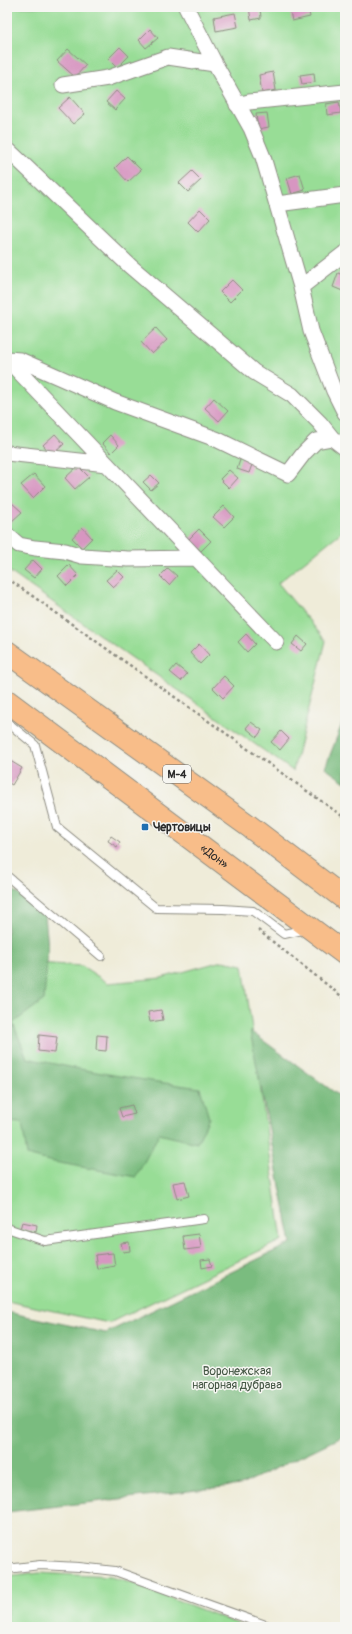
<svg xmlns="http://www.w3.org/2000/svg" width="352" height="1634" font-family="Pangolin,sans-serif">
<rect width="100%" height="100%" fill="#f6f6f2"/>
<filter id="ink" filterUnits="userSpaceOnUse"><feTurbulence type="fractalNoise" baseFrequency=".025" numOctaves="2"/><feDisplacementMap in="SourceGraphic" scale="8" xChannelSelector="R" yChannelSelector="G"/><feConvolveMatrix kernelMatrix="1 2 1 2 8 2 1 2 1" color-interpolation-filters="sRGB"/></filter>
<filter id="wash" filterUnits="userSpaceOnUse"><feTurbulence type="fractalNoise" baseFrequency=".012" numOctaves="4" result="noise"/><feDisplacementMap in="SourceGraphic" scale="16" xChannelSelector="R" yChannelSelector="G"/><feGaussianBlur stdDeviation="0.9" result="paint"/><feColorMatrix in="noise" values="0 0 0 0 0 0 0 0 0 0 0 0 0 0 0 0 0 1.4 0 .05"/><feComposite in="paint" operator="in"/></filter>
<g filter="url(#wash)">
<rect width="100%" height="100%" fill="#efecd9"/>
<path fill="#98dd96" stroke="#628460" d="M7 7H345V529L278 583 326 641 293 771 7 570Z
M7 961 82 966 108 983 161 978 222 961 243 965 282 1240 109 1323 7 1301Z
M39 1573 111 1577 141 1586 246 1627H7V1577Z"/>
<path fill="#7abc7f" stroke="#527455" d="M345 716V782L325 768Z
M7 885 45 915 48 947 44 1000 13 1023 27 1058C84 1071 141 1080 200 1088L209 1118 197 1143 159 1134 136 1177 49 1161 27 1155 22 1123 7 1122Z
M250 1031 345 1100V1435L241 1485 7 1512V1312L106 1333 291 1243Z"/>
<g id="blocks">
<path fill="#d796c1" d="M249 7H260L261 18 251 20Z
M289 7H308L310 17 292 21Z
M235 13 238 27 216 31 214 17Z
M150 29 158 38 146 48 139 40Z
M120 47 129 56 117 68 108 59Z
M68 49 86 65 75 77 57 61Z
M273 72 276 90 262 93 259 75Z
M314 73 315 82 302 84 300 75Z
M116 91 125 99 115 110 106 102Z
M70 97 85 114 73 124 58 108Z
M339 102 341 113 327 115 326 104Z
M267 113 269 127 258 129 256 114Z
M127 156 141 170 128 182 115 168Z
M192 171 201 180 188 192 179 183Z
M300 174 305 190 292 194 287 178Z
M200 209 210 219 198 232 188 222Z
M338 273 345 276V292L333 287Z
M232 280 242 290 230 302 220 292Z
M156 328 167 340 152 354 141 342Z
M214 398 228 411 219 421 205 408Z
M55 434 64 444 52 455 43 445Z
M110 435 119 445 111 453 102 443Z
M241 457 253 462 249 473 237 469Z
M78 466 89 477 75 489 65 478Z
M229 470 238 478 229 488 220 479Z
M34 474 45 486 33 498 21 485Z
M151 475 159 483 151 490 143 482Z
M11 502 22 512 11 522 7 518V505Z
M224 506 234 517 224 527 213 517Z
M82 527 92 538 82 548 72 538Z
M199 529 211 541 201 551 189 539Z
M33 560 42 569 34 578 24 570Z
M69 565 78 575 67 586 58 576Z
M168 568 177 576 169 585 160 576Z
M117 570 124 577 113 587 106 580Z
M246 634 255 644 247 652 238 642Z
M298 636 307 644 301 651 292 644Z
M199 644 209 655 200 664 190 653Z
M176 665 187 674 181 681 170 672Z
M224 676 234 686 223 698 213 688Z
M251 722 262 730 257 737 246 728Z
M281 731 289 739 280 750 271 742Z
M7 759 22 768 12 785 7 782Z
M111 836 120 842 117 847 108 841Z
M161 1010 163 1020 150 1022 148 1012Z
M39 1035 57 1037 55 1053 38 1051Z
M97 1035 107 1036 106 1051 96 1050Z
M132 1105 135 1114 122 1117 119 1108Z
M185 1181 189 1196 177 1199 173 1183Z
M22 1222 37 1225 36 1232 20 1229Z
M199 1234 201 1248 185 1250 183 1236Z
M129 1242 130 1251 123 1252 121 1243Z
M113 1253 115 1266 97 1269 95 1255Z
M210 1259 212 1266 202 1268 201 1260Z"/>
</g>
</g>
<g filter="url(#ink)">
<use href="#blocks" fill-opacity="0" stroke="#8d8c82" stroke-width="1"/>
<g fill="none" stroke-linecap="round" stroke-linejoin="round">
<defs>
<path id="service" d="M7 722 35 745 57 827 156 908 223 909 253 911 284 934 307 929
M7 876 101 956
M7 1228 45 1241 204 1219
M7 1569 40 1565 79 1567 115 1571 271 1627"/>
<path id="minor" d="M186 7 215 64 251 128 263 157 301 287 311 331 334 391 345 413
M63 85 108 78 168 57 215 64
M237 105 249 102 345 92
M7 149 130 266 254 372 292 395 320 423 332 438
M277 204 345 195
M301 287 345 253
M7 359 276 642
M7 359 20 360 115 402 216 439 288 474 304 453 316 441 332 438 345 448
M7 453 107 464
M7 535 19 545 35 548 65 551 82 556 128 559 196 558"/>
<g id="trunk">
<path d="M7 652 249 826 345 899"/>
<path id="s1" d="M7 701 345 954"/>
</g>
</defs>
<use href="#service" stroke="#8d8c82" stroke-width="10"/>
<use href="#minor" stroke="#8d8c82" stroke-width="17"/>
<use href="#trunk" stroke="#8d8c82" stroke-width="24"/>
<path stroke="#8d8c82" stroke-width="2.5" stroke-dasharray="3 3" stroke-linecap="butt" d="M7 578 345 818
M258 930 345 999"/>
<use href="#service" stroke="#fff" stroke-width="8"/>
<use href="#minor" stroke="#fff" stroke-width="15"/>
<use href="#trunk" stroke="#f8bd89" stroke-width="22"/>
</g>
</g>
<rect fill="#1f6fb2" stroke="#f6f6f2" stroke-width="1.5" x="141" y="823" width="8" height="8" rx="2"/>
<g text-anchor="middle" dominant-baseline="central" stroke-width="3" stroke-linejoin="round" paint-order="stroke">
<rect fill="#f6f6f2" stroke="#686867" stroke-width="1" x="163" y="765" width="28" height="18" rx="3"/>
<g font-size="11" font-weight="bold" fill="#2b2b2b">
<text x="177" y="774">М-4</text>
</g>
<g font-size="12" font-weight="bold" fill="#2b2b2b" stroke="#f6f6f2" text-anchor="start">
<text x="153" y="827">Чертовицы</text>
</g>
<g font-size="12" fill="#2b2b2b" stroke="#f6f6f2">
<text stroke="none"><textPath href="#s1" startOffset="259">«Дон»</textPath></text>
</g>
<g font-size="12" fill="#465846" stroke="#f6f6f2">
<text x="237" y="1371">Воронежская<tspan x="237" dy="14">нагорная дубрава</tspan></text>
</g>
</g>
<rect width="352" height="1634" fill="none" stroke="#f6f6f2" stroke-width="24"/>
</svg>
